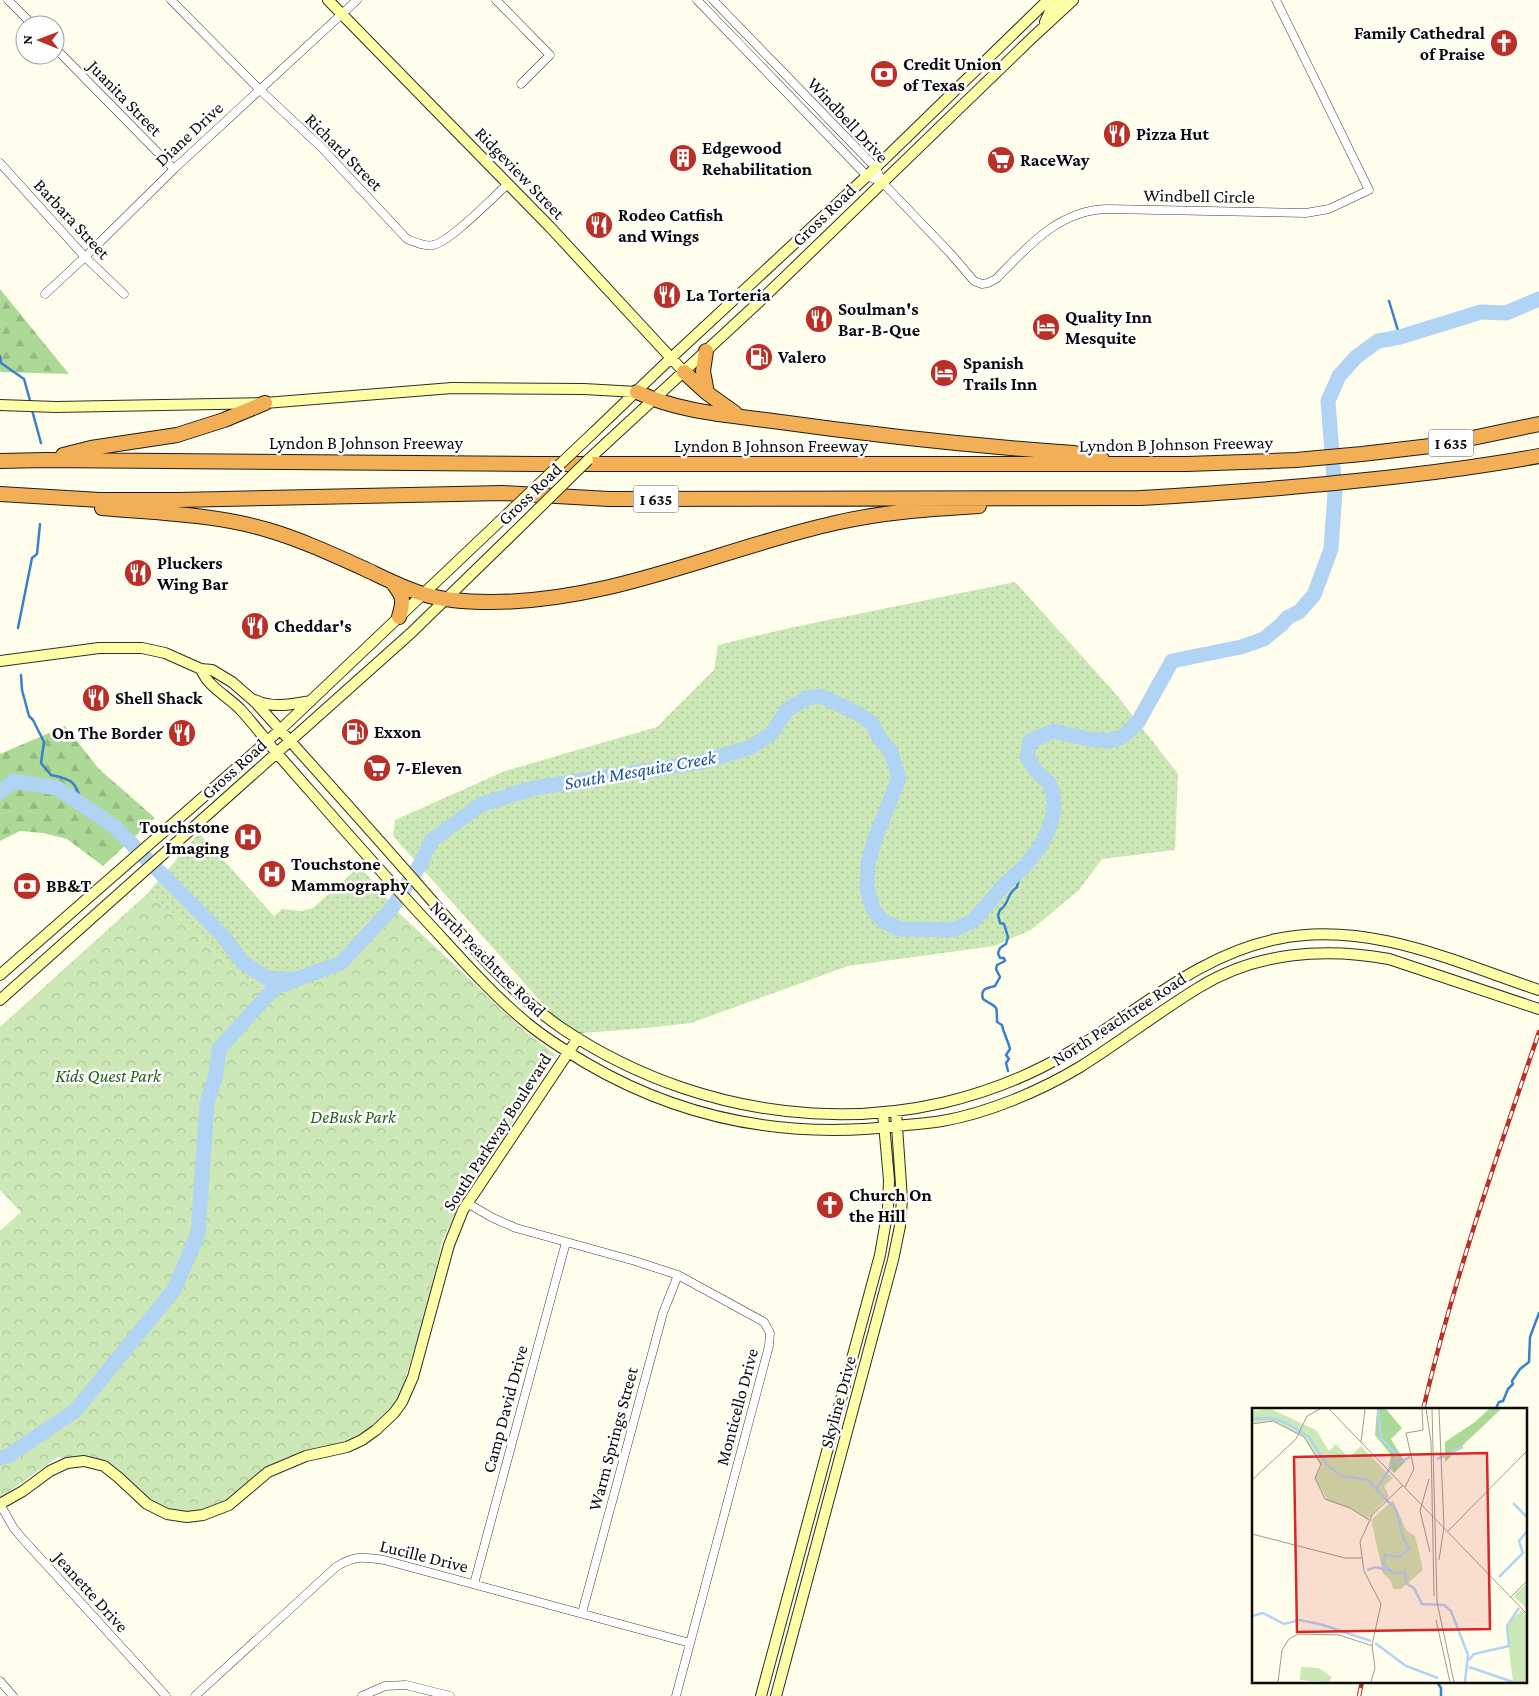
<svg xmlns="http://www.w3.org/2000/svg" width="1539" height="1696" font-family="'Crimson Pro',serif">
<defs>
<pattern id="grass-dots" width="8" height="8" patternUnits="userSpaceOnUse" patternTransform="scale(1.25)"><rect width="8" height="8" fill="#cbe8b6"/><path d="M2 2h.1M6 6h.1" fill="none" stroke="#adc69b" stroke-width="1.8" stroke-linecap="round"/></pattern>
<pattern id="forest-firs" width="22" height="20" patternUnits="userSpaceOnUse" patternTransform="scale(1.25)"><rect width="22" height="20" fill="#acd996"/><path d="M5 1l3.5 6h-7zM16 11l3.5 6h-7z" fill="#93b980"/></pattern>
<pattern id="park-crowns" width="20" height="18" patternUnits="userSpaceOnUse" patternTransform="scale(1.25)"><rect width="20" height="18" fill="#cbe8b6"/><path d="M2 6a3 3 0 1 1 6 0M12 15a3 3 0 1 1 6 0" fill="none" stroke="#adc69b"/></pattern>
</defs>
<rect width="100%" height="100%" fill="#fffdec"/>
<path fill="url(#grass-dots)" d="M1015 582 1115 693 1178 774 1175 850 1102 859 1079 890 1031 930 994 946 848 966 691 1023 646 1028 570 1034 393 836 395 820 505 771 657 727 714 670 718 645 794 627Z
M199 833 274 916 282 909 302 911 313 908 360 866 398 912 327 979 297 989 251 988 179 918 147 894Z"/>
<path fill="url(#forest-firs)" d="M0 289 69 374 0 372Z
M65 726 99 769 155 818 103 866 67 839 43 833 20 831 0 841V754Z"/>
<path fill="url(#park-crowns)" d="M147 894 179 918 251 988 297 989 327 979 398 912 526 1032 556 1055 455 1214 443 1239 429 1300 398 1403 364 1432 341 1443 285 1458 270 1466 228 1500 212 1508 186 1512 157 1506 116 1470 58 1457 0 1498V1231L21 1212 0 1190V1027Z"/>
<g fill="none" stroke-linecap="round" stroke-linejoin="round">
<path stroke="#3981cc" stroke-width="2.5" d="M1389 301 1400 337
M0 356 1 363 24 379 31 404
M32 410 41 443
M18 628 32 558 37 554 40 524
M21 675 22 690 29 716 33 720 44 742 41 763 51 775C75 780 75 782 82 804
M1008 1071 1006 1063 1009 1059 1006 1055 1010 1049C1008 1040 1004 1035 1002 1025L997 1022C997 1002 997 1009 983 999 980 989 986 988 995 986L1000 977 996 969 997 965 1005 961 1004 958H1000L998 953 1000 948 1006 944 1008 937 1004 924 1000 923 998 915 1000 910C1011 902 1005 895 1017 887L1021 870
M1495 1410 1499 1402 1503 1401 1508 1389 1513 1384 1512 1381 1520 1369 1529 1362 1530 1337 1539 1313
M1437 1682 1441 1688V1696"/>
<path stroke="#b1d4f5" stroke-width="15" d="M0 792 14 781 57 788 114 826 224 937 242 962 267 978 294 980 341 963 392 908 421 863 431 841 480 805 534 788 702 762 751 747 772 733 787 710 807 698 821 696 861 715 873 725 878 736 891 752 899 778 875 839 868 863 867 888 873 909 883 921 899 929 953 930 973 921 1006 883 1023 868 1038 850 1048 831 1052 819 1054 806 1053 793 1049 783 1036 771 1027 757 1030 741 1054 731 1087 739 1109 741 1122 737 1138 722 1172 661 1241 647 1264 639 1282 624 1288 617 1299 612 1314 595 1331 549 1335 492 1328 401 1339 376 1356 357 1378 341 1400 337 1481 312 1506 313 1539 299
M0 1458 8 1456 75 1411 174 1290 198 1234 207 1103 216 1075 219 1049 275 987 291 982"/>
<defs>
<path id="street" d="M8 0 33 25
M171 0 259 89 321 147 407 239C415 242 425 247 433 245 450 242 493 197 508 184
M496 0 550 55 521 84
M697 0 867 176 882 182
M713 0 876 168 882 182 950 253 974 281 982 284 988 283 996 279C1027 247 1059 210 1107 209L1306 213 1329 209 1369 190 1276 0
M55 48 174 169
M0 163 85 257 124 294
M45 294 85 257 174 169 357 0
M467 1203 493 1218 516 1228 635 1261 678 1275 764 1322 770 1333 769 1346 676 1696
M0 1504 13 1527 21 1537 166 1696
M474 1584 566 1242
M582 1613 663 1313 678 1275
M0 1681 13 1696
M195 1696 336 1567C355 1555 363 1557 384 1560L690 1643
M362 1696 385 1686 406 1685 450 1696"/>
<path id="secondary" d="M328 0 550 227 684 372
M1045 22 1052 7 1060 0
M0 405 56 407 265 403 452 388 584 389 637 392
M593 433 671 358 867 176 1048 0
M588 460 760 301 1033 37 1073 0
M0 661 99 648H142L165 653 201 669 212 670 232 682 255 702C310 763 365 824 420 887 464 937 507 991 563 1029 713 1129 910 1146 1068 1053 1137 1013 1197 955 1277 939 1368 920 1455 962 1539 990
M201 669C208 687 226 695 240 709 254 724 267 742 281 758 326 809 371 861 418 912 453 949 487 990 527 1023 545 1038 566 1051 586 1063 685 1121 793 1140 906 1125 918 1124 930 1123 942 1121 988 1113 1040 1091 1080 1067 1120 1042 1157 1013 1198 988 1256 952 1324 947 1389 959L1539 1009
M255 700C273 709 293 704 311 701
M0 975 281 729 499 522
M0 1000 411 633 525 522
M0 1504 23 1491 50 1471 67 1463 84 1461 104 1466 118 1477 147 1504 167 1514 187 1517 203 1515 229 1505 268 1472 306 1456 347 1447 362 1440 376 1430 394 1413 402 1402 413 1377 449 1245 463 1210 578 1038
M761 1696 880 1255 888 1209 889 1180 883 1113
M776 1696 893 1260 900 1226 902 1199 896 1112"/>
<path id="highway" d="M706 351 703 371 707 393
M684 372 707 393 735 413
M637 392C679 412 728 415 773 421 873 435 974 446 1074 453L1102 459
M63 455 91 448 177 435 224 420 265 403
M0 461 45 460 537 464H1187L1296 460 1362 454 1439 445 1539 424
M0 494 100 500H178L503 493 609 499 1140 498C1179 496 1218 493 1257 490 1352 482 1445 473 1539 456
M102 508C158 513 215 514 268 530 302 540 334 555 365 569 384 578 403 588 423 594 445 601 469 602 491 602 611 602 720 549 835 523 882 512 930 509 979 506
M392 582C404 597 404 600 399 617"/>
</defs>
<use href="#street" stroke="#3f3f3f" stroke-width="9"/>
<use href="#secondary" stroke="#2e2e2e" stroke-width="12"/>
<use href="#highway" stroke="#1d1d1d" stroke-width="16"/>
<use href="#street" stroke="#fff" stroke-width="8"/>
<use href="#secondary" stroke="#fefea7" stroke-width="10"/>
<use href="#highway" stroke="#f3af56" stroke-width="14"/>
<defs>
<path id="rail" d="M1423 1410C1453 1281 1497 1156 1539 1032
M1359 1696 1362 1682"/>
</defs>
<use href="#rail" stroke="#bb3026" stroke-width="4.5"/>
<use href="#rail" stroke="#fff" stroke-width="2.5" stroke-dasharray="8" stroke-linecap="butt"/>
<defs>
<path id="secondary-bridge" d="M499 522 593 433
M525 522 588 460"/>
</defs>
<use href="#secondary-bridge" stroke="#2e2e2e" stroke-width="12" stroke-linecap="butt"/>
<use href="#secondary-bridge" stroke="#fefea7" stroke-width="10"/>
</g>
<defs>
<symbol id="church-disc" viewBox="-11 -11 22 22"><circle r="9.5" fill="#bb3026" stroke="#fff"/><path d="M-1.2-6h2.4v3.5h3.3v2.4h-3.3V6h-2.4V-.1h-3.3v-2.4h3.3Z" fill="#fff"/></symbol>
<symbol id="bank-disc" viewBox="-11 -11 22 22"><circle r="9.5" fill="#bb3026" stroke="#fff"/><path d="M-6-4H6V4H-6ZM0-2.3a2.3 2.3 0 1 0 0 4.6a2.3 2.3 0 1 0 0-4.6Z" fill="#fff"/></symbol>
<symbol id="restaurant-disc" viewBox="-11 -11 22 22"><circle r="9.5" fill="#bb3026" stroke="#fff"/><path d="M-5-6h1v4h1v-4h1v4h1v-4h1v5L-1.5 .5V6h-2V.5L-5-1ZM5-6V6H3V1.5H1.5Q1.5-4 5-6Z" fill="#fff"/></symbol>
<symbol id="building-disc" viewBox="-11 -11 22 22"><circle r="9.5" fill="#bb3026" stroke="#fff"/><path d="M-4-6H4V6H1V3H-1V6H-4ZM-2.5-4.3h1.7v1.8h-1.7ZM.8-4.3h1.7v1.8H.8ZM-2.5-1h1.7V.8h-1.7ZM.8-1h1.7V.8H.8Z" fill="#fff"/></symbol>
<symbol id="supermarket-disc" viewBox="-11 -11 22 22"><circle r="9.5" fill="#bb3026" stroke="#fff"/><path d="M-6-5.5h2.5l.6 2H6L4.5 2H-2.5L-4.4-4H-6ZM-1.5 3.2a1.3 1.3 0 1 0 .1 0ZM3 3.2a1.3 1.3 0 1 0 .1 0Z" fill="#fff"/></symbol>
<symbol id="hotel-disc" viewBox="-11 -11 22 22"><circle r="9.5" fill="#bb3026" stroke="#fff"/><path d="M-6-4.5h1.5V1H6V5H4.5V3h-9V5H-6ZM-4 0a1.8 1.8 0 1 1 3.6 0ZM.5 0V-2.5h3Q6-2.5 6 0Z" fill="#fff"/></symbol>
<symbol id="fuel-disc" viewBox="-11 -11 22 22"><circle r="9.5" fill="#bb3026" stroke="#fff"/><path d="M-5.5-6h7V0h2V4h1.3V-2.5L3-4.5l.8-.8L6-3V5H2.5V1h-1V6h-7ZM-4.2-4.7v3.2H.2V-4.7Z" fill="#fff"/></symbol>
<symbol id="hospital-disc" viewBox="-11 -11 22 22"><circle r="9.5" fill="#bb3026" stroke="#fff"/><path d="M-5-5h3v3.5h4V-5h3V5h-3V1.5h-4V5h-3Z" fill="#fff"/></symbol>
</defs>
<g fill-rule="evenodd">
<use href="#church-disc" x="1488" y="27" width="32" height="32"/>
<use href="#bank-disc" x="868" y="58" width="32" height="32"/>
<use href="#restaurant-disc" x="1101" y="118" width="32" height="32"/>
<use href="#building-disc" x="667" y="142" width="32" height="32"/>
<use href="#supermarket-disc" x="985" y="144" width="32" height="32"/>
<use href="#restaurant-disc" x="583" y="209" width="32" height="32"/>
<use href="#restaurant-disc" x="651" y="279" width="32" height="32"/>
<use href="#restaurant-disc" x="803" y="303" width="32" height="32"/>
<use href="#hotel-disc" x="1030" y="311" width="32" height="32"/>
<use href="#fuel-disc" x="743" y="341" width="32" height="32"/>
<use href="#hotel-disc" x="928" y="357" width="32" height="32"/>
<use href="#restaurant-disc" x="122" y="557" width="32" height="32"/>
<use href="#restaurant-disc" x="239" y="610" width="32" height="32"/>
<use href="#restaurant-disc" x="80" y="682" width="32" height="32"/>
<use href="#fuel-disc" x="339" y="716" width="32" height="32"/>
<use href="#restaurant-disc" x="166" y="717" width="32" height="32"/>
<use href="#supermarket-disc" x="361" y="752" width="32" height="32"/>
<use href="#hospital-disc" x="232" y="821" width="32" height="32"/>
<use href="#hospital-disc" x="256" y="858" width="32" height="32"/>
<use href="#bank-disc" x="11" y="870" width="32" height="32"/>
<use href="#church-disc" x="814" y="1189" width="32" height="32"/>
</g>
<g text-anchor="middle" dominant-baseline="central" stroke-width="5" stroke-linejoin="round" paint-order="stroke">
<g fill="#fff" stroke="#555" stroke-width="1">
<rect x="1428.5" y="429.5" width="45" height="27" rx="4"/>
<rect x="633.5" y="485.5" width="45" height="27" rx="4"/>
</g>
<g font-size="16" font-weight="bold" fill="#0c0c0c">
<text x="1451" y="443">I 635</text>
<text x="656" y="499">I 635</text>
</g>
<g font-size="18" font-weight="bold" fill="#0c0c0c" stroke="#fff" text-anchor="start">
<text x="1485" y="33" text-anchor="end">Family Cathedral<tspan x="1485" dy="21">of Praise</tspan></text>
<text x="903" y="64">Credit Union<tspan x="903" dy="21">of Texas</tspan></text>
<text x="1136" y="134">Pizza Hut</text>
<text x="702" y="148">Edgewood<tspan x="702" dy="21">Rehabilitation</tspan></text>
<text x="1020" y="160">RaceWay</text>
<text x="618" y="215">Rodeo Catfish<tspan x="618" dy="21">and Wings</tspan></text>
<text x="686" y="295">La Torteria</text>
<text x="838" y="309">Soulman's<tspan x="838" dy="21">Bar-B-Que</tspan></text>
<text x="1065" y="317">Quality Inn<tspan x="1065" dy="21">Mesquite</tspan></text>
<text x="778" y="357">Valero</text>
<text x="963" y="363">Spanish<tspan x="963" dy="21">Trails Inn</tspan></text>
<text x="157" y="563">Pluckers<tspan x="157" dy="21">Wing Bar</tspan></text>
<text x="274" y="626">Cheddar's</text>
<text x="115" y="698">Shell Shack</text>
<text x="374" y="732">Exxon</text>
<text x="163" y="733" text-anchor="end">On The Border</text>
<text x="396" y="768">7-Eleven</text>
<text x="229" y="827" text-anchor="end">Touchstone<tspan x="229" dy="21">Imaging</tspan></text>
<text x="291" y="864">Touchstone<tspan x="291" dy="21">Mammography</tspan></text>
<text x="46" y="886">BB&amp;T</text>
<text x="849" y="1195">Church On<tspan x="849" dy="21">the Hill</tspan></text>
</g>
<g font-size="18" fill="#0c0c0c" stroke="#fff">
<text transform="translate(125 98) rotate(46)">Juanita Street</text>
<text transform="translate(848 120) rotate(47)">Windbell Drive</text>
<text transform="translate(189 134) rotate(-43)">Diane Drive</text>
<text transform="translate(344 152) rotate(45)">Richard Street</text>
<text transform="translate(520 173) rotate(46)">Ridgeview Street</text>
<text transform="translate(1199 196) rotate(1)">Windbell Circle</text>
<text transform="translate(824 215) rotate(-44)">Gross Road</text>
<text transform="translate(72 219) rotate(47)">Barbara Street</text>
<text x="366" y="443">Lyndon B Johnson Freeway</text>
<text transform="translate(1176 444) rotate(-1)">Lyndon B Johnson Freeway</text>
<text x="771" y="446">Lyndon B Johnson Freeway</text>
<text transform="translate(530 494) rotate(-44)">Gross Road</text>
<text transform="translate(234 769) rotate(-42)">Gross Road</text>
<text transform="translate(488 959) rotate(45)">North Peachtree Road</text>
<text transform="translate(1119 1019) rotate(-33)">North Peachtree Road</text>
<text transform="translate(497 1132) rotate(-57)">South Parkway Boulevard</text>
<text transform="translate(838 1402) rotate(-75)">Skyline Drive</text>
<text transform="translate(737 1407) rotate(-75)">Monticello Drive</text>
<text transform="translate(505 1409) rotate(-75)">Camp David Drive</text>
<text transform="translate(613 1439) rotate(-75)">Warm Springs Street</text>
<text transform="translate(424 1556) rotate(14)">Lucille Drive</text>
<text transform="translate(91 1592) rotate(48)">Jeanette Drive</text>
</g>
<g font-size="18" font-style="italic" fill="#24631e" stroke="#fff">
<text x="108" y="1076">Kids Quest Park</text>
<text x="353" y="1117">DeBusk Park</text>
</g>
<g font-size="19" font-style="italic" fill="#17539c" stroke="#fff">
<text transform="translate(640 770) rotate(-10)">South Mesquite Creek</text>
</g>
</g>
<g transform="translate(1252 1408)">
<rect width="275" height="275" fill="#fffdec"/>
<path d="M134 64 141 70 132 78 137 88 132 93 124 85 123 76ZM141 92 154 122 163 128 171 162 149 181H141L139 173 131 165 119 112Z" fill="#cbe8b6"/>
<path d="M125 1H134L150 20 139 31 153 54 142 65 137 59 139 47 123 27ZM237 1H249L193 54V34L223 14Z" fill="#acd996"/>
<path d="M19 1 64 22 77 43 84 36 97 50 109 38 134 64 123 76 124 84 132 93 116 111 98 100 76 93 63 70 69 58 52 29 21 13 0 15V3ZM275 175V201L262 188ZM270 202 275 207V274H261L254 217ZM49 259 67 260 80 269 77 274 48 272Z" fill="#cbe8b6"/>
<path fill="none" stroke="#b1d4f5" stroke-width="2.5" d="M126 1 129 30 146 48 124 81 144 102 152 132 157 140 148 149 133 147 131 156 143 166 153 164 154 175 162 180 170 196 192 197 199 203 216 247 213 274M0 11 19 10 32 14 57 29 75 57 89 68 116 72 124 81M185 51 211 39M144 56 158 49M261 95 275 109M115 162 124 159 138 163M247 169 271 145 267 133 275 123M0 208 11 205 32 216 48 212 71 217 119 233M123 235 154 258 186 270M217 252 222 246 257 238 255 218 267 200M217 259 261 274"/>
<path fill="none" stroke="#9e9d92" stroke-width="1" d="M77 1 275 206M174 1 179 34M180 1 185 194 202 274M187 1 192 119M0 16 21 13 52 29 69 56 63 70 73 91 98 100 117 112M109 34 113 1M179 34 182 188M177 71 168 103 178 144M0 72 44 31 55 8 68 1M153 79 162 61 154 25 171 22 170 1M195 124 275 43M0 126 93 150H110M187 152 192 119M259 189 275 173M184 212 198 274M26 274 30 242 37 231 46 226 87 227 121 238M119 274 123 260 120 237 129 196 112 163 108 134 120 107 151 77"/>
<path fill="#d62828" fill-opacity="0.15" stroke="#d62828" stroke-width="2.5" d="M235 45 238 221 45 224 42 49Z"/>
<rect width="275" height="275" fill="none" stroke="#0c0c0c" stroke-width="2.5"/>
</g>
<g transform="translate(40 40) rotate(271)"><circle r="24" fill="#ffffff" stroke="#9e9e9e"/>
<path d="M0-4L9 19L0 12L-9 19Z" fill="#bb3026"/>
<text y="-8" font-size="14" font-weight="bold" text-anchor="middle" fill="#0c0c0c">N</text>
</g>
</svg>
